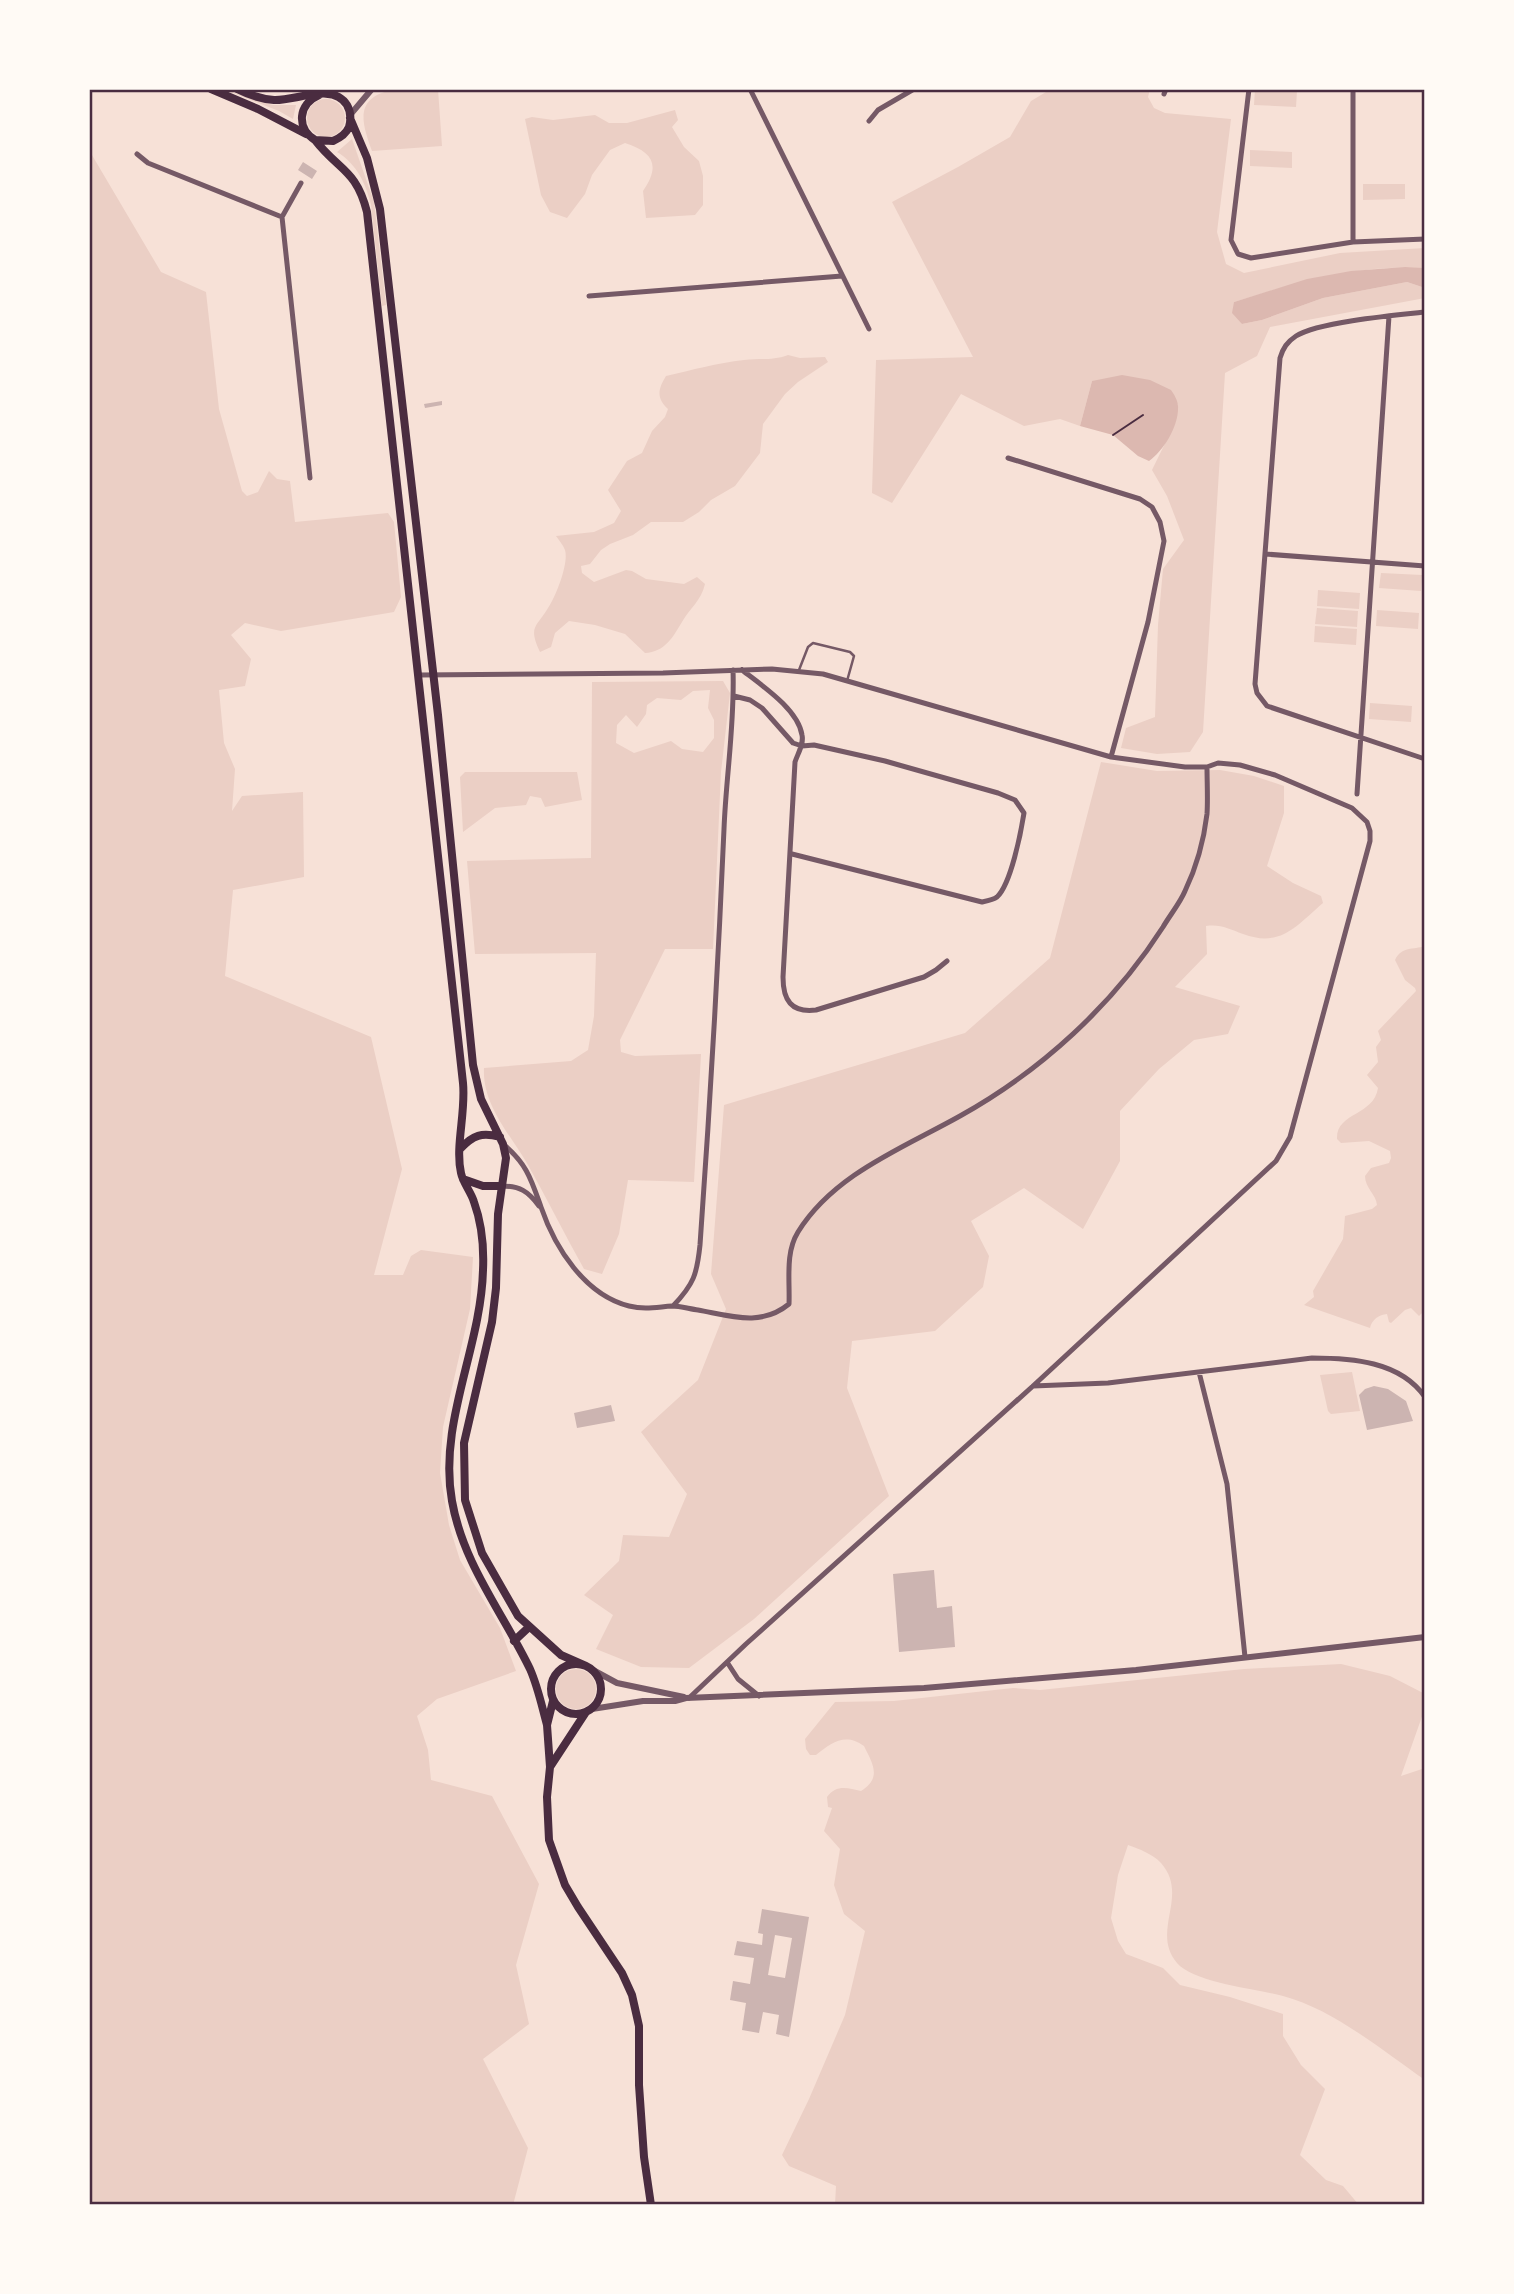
<svg xmlns="http://www.w3.org/2000/svg" width="1514" height="2294" font-family="'Exo 2',sans-serif">
<rect width="100%" height="100%" fill="#f7e1d7"/>
<path fill="#ebcfc5" fill-rule="evenodd" d="M223 89 273 105H296L293 119 279 111Z
M397 89H438L442 146 372 151C360 119 355 96 397 89Z
M1051 89H1150L1148 97 1154 108 1165 113 1231 119 1217 232 1226 264 1244 273 1340 253 1425 248V268C1358 264 1298 282 1234 302L1242 324 1262 320 1323 298 1407 282 1425 288V298L1270 327 1257 356 1225 373 1203 732 1190 752 1157 754 1121 748 1126 728 1155 717 1158 625 1163 569 1184 540 1167 496 1152 470 1175 423 1178 404 1092 381 1080 426 1060 419 1024 426 961 394 892 503 872 493 876 360 973 357 892 202 958 167 1010 137 1031 101Z
M1255 89 1297 91 1296 107 1254 105Z
M307 118a19 19 0 1 1 38 0a19 19 0 1 1-38 0Z
M675 110 678 120 672 127 684 147 699 161 703 176V205L695 215 646 218 643 191C661 165 653 152 625 143L610 150 592 175 585 194 567 218 550 212 541 195 525 119 532 117 553 120 595 115 609 123H627Z
M352 139 374 202 386 305 382 306 371 205C366 184 357 164 337 152Z
M89 150 161 272 206 292 219 409 242 491 247 496 258 492 269 471 277 479 290 481 295 522 388 513 394 522 401 597 394 612 281 631 245 623 231 635 251 659 245 686 219 690 224 743 235 769 232 811 242 796 303 792 304 877 233 890 225 976 371 1037 402 1169 374 1275H403L411 1256 421 1250 473 1257 470 1309 443 1427 440 1473 449 1525 460 1560 500 1628 516 1671 437 1699 417 1716 428 1750 431 1780 492 1796 539 1884 516 1965 529 2024 483 2059 528 2148 513 2205H89Z
M1250 150 1292 152V168L1250 166Z
M1363 184H1405V199L1363 200Z
M788 355 800 358 825 357 828 362 798 382 785 394 763 424 760 453 735 486 711 500 699 512 683 522H651L633 535 610 544 601 550 590 564 581 566 582 573 594 582 626 570 632 571 646 579 684 584 697 577 705 584C701 601 690 608 682 622 673 637 665 652 645 653L625 634 595 625 569 621 555 633 551 647 540 652C528 626 536 628 548 608 556 596 569 563 565 550 563 545 559 540 556 536L594 532 614 523 621 511 608 490 627 461 642 453 652 431 665 417 668 409C656 398 658 389 666 376 692 370 717 363 744 360 760 358 772 361 788 355Z
M1381 573 1422 575 1421 591 1379 588Z
M1318 590 1360 593 1359 609 1317 606Z
M1317 608 1358 611 1357 627 1315 624Z
M1377 610 1419 613 1418 629 1376 626Z
M1315 626 1357 629 1356 645 1314 642Z
M723 681 730 693 721 772 713 949H665L620 1040 621 1052 635 1056 701 1054 694 1182 628 1180 619 1234 602 1274 584 1269C565 1235 547 1199 528 1165 511 1135 482 1105 484 1068L571 1061 588 1050 594 1016 596 953 475 954 467 861 591 858 592 682ZM710 690 708 708 714 720V738L703 752 682 749 671 741 634 753 616 743 617 725 626 715 637 727 646 714 647 705 657 698 681 700 693 691Z
M1370 703 1412 706 1411 722 1369 719Z
M1101 762 1157 771 1220 770 1254 776 1284 786V813L1267 866 1293 883 1321 896 1323 903C1296 926 1281 948 1243 934 1229 929 1221 924 1206 926L1207 954 1175 987 1240 1006 1228 1034 1194 1040 1159 1069 1120 1111V1161L1083 1229 1024 1188 971 1221 989 1256 983 1287 935 1331 852 1341 847 1388 889 1496 754 1619 689 1668 641 1667 596 1649 613 1615 584 1595 619 1561 623 1535 669 1537 687 1494 641 1432 698 1380 726 1309 711 1274 724 1105 965 1033 1050 958Z
M465 772H577L582 800 545 807 541 798 530 796 526 805 495 808 463 832 460 777Z
M1425 946V1310L1419 1316 1411 1308 1405 1310 1391 1323 1389 1322 1387 1314C1379 1315 1372 1319 1370 1328L1304 1305 1314 1297 1313 1291 1343 1239 1345 1216 1372 1209 1377 1205C1376 1194 1365 1188 1365 1176L1371 1168 1389 1163 1391 1158 1390 1151 1369 1141 1341 1143 1337 1139C1336 1112 1374 1116 1378 1088L1367 1075 1378 1062 1376 1047 1381 1040 1378 1031 1416 991 1415 988 1405 980 1395 960C1402 946 1413 950 1425 946Z
M1352 1372 1360 1411 1331 1414 1328 1411 1320 1375Z
M1341 1664 1390 1676 1425 1694V1708L1401 1776 1425 1768V2080C1383 2051 1333 2009 1283 1996 1258 1989 1194 1983 1177 1963 1150 1931 1190 1896 1161 1863 1153 1854 1139 1849 1128 1845L1118 1875 1111 1918 1118 1941 1126 1954 1163 1968 1180 1985 1230 1997 1283 2014V2036L1301 2065 1325 2089 1300 2155 1326 2180 1343 2186 1359 2205H835L836 2186 789 2166 782 2155 809 2099 845 2015 865 1931 844 1914 834 1885 840 1849 824 1831 832 1808 828 1807 827 1797C836 1784 848 1788 861 1791 882 1778 873 1764 864 1746 845 1732 831 1743 816 1755H810L806 1749 805 1739 835 1702 894 1701 1013 1688 1040 1690 1244 1669Z
M556 1689a20 20 0 1 1 40 0a20 20 0 1 1-40 0Z"/>
<path fill="#dcb8b0" d="M1405 267 1425 268V288L1407 282 1323 298 1262 320 1242 324 1232 313 1234 302 1307 279 1351 271Z
M1122 375 1150 380 1171 390C1174 394 1178 401 1178 406 1179 426 1164 450 1149 461L1138 456 1113 435 1080 426 1092 381Z"/>
<path fill="#ccb4b1" fill-rule="evenodd" d="M303 162 317 171 312 179 298 170Z
M442 401V405L425 408 424 404Z
M1374 1386 1388 1389 1406 1401 1413 1421 1367 1430 1359 1395 1365 1389Z
M611 1405 615 1421 577 1428 574 1413Z
M934 1570 937 1608 952 1606 955 1647 899 1652 893 1574Z
M762 1909 809 1917 789 2037 776 2034 779 2015 763 2012 759 2033 742 2030 746 2003 730 2000 733 1981 750 1984 754 1958 734 1955 737 1941 762 1945 763 1934 758 1933ZM775 1935 792 1938 785 1978 768 1975Z"/>
<g fill="none" stroke-linecap="round" stroke-linejoin="round">
<path stroke="#4a2c40" stroke-width="2" d="M1113 435 1143 415"/>
<path stroke="#755966" stroke-width="2.5" d="M799 670 808 647 813 643 850 652 854 656 847 681"/>
<path stroke="#755966" stroke-width="5" d="M750 89 869 329
M1249 89 1231 240 1238 254 1251 258 1353 242 1425 239
M1353 89V242
M1164 94 1166 89
M869 121 878 110 914 89
M137 154 148 163 282 217
M282 217 310 478
M282 217 301 183
M589 296 842 276
M1425 312C1396 315 1318 322 1296 336 1287 342 1283 348 1280 358L1255 684 1257 693 1267 706 1425 759
M1008 458 1140 499 1152 507 1160 522 1164 541 1148 622 1111 757
M1265 554 1425 566
M742 670C761 685 798 709 802 735 804 744 798 753 795 762L783 977C783 1000 791 1013 816 1010L924 977 936 970 947 961
M420 675 663 673 772 669 823 674 1111 757 1185 767H1207L1218 763 1240 765 1275 775 1352 808 1367 822 1370 831V841L1290 1137 1276 1161 1033 1386 746 1644 689 1698
M734 696 750 700 762 708 793 743 802 746 814 745 885 761 998 793 1015 800 1024 813C1021 832 1011 884 997 897 993 900 987 901 982 902L792 854
M1357 794 1389 316
M503 1144C527 1164 531 1179 541 1207 555 1248 585 1295 629 1306 645 1310 657 1307 672 1306 680 1306 690 1309 698 1310 731 1316 761 1327 789 1304 790 1280 785 1253 798 1232 834 1174 903 1148 960 1116 1041 1071 1113 1005 1163 927 1170 915 1180 903 1185 891 1196 868 1204 839 1207 814 1208 799 1207 782 1207 767
M501 1186C520 1186 528 1191 539 1206
M673 1306C694 1284 697 1274 700 1245 710 1106 718 968 724 829 726 776 735 723 733 670
M1199 1372 1227 1484 1245 1657
M1033 1386 1108 1383 1312 1358C1351 1358 1400 1361 1425 1397
M727 1662 738 1679 759 1696"/>
<path stroke="#755966" stroke-width="6" d="M350 115 372 89
M593 1670 617 1683 684 1697
M592 1709 643 1701H675L686 1698 924 1688 1136 1670 1425 1637"/>
<path stroke="#4a2c40" stroke-width="8" d="M211 89 258 109 306 134
M237 89C249 95 262 99 274 100 296 101 333 82 347 105 351 112 351 120 349 127 346 134 340 138 333 141L315 140C296 128 298 104 319 95
M350 118 367 158 380 209 438 715 473 1065 481 1099 503 1144 506 1158 498 1214 496 1288 492 1322 464 1443 465 1500 482 1553 518 1616 561 1655 586 1666
M315 140C339 171 356 169 367 212L463 1083C466 1113 455 1146 461 1173 463 1183 471 1192 474 1202 482 1224 484 1248 483 1270 481 1348 438 1423 452 1501 463 1564 503 1613 530 1669 538 1687 542 1707 547 1725
M460 1149C473 1135 482 1132 500 1137
M463 1179 483 1186H501
M514 1641 529 1627
M551 1689a25 25 0 1 1 50 0a25 25 0 1 1-50 0Z
M586 1712 550 1767 547 1797 549 1840 565 1885 578 1907 622 1973 632 1995 639 2026V2085L644 2157 651 2205
M550 1767 547 1725 553 1701"/>
</g>
<rect width="1514" height="2294" fill="none" stroke="#fffaf5" stroke-width="182"/>
<rect x="91" y="91" width="1332" height="2112" fill="none" stroke="#4a2c40" stroke-width="2.5"/>
</svg>
